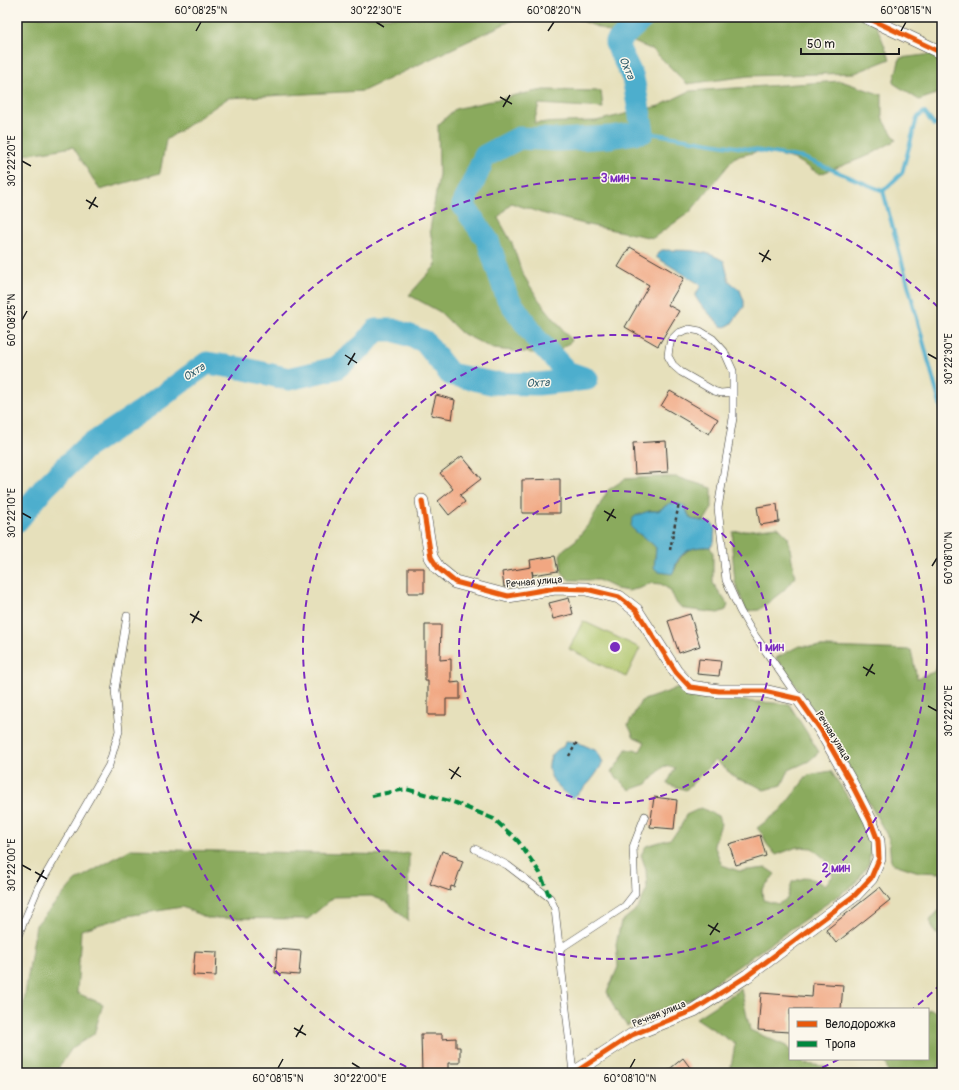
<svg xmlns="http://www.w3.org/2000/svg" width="959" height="1090" font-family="Pangolin,sans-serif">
<rect width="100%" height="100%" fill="#fbf7ec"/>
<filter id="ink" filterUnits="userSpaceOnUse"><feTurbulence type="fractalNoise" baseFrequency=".025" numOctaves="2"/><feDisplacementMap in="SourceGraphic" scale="8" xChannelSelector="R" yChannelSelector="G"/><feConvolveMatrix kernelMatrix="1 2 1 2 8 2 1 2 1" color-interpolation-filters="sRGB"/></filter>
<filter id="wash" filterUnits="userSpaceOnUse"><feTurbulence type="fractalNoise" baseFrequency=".012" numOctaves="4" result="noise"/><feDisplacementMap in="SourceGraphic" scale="16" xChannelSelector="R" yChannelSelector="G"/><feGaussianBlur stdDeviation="0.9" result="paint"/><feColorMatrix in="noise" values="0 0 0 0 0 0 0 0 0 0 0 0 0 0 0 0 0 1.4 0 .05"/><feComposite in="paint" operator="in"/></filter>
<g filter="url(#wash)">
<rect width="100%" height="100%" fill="#e6e0bb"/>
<path fill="#adc469" stroke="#647042" d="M583 621 640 648 626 677 569 649Z"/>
<path fill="#8aaa5d" stroke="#53633c" d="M17 17H519L363 91 228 98 166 140 160 173 100 190 73 147 17 156Z
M565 17H873L890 59 855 73 749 76 687 84 653 50 578 19Z
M933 54 942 59V92L919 100 893 83 900 58Z
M841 81 882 95V117L896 140 870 155 820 174 794 159 761 151 735 157 690 212 653 238 588 225 541 213 511 203 498 218 512 243 522 273 539 300 572 341 552 355 493 349 460 332 440 312 409 295 436 265 430 230 439 174 438 125 455 109 516 95 544 90 601 91 603 108 539 104 534 123 596 121 659 106 690 91Z
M654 477H676L712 488V508L704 521 690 519 686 507 670 503 658 511H649L635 531 651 542 656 548 654 568 675 570C680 551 692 546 710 547L713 553V583L728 605 726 610 718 613 685 609 677 604 670 590 661 584 650 583 641 588 628 591 617 589 598 580H569L562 572 560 555 564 549 576 540 591 521 608 490 625 479Z
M778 527 788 537 795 577 784 590 759 610 746 611 735 582 732 548 733 532Z
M799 646 911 650 917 678 934 672 942 653V873L919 872 891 863 889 839 830 733 776 658Z
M678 687 686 697 789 704 819 752 809 761 789 770 782 785 764 790 753 784 737 779 715 760 686 790 667 784 675 768 664 766 647 784 630 790 611 772 620 761 626 749 640 751 645 742 634 737 628 725 641 701 667 692Z
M831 771 860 816 871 843 869 863 856 883 692 999 649 1014 627 1026 616 1011 607 992 618 967 616 944 621 922 638 908 647 889 646 869 641 855 646 846 670 839 679 830 686 815 701 808 718 816 721 824 714 845 722 865 739 871 766 868 775 874 762 890 763 900 778 904 787 899 792 882 807 877 825 885 833 876 826 860 812 848 797 847 776 855 766 843 763 835 757 828 781 810 808 775Z
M131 849 395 855 409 853 408 921 387 902 371 896 334 897 308 919 207 918 182 907 127 916 81 930 77 993 103 1004 94 1034 72 1048 58 1069V1073H17L23 1007 36 925 75 881Z
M937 911 942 912V936L935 933 930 921Z
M741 989 750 1030 786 1046 790 1050V1059H800L805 1064 824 1066 837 1073H730L735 1044 696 1018Z
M928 1009 942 1014V1059L936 1073H888L885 1059H928Z"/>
<path fill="#4eaecd" stroke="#356574" d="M662 250C687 251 702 248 724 261L729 281 740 290 744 301V307L731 324 725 327 721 326 700 304 695 296 701 285 656 257 658 253Z
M670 503C690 504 682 506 691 519L711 523 715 527 714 542 710 547C697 546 683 549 677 562 675 566 675 570 672 574L659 572 654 568 656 548C649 539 638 535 631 527L632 519 637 515 649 511H658Z
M566 741 577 742 597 751 603 762C596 776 585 789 572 798 565 794 556 786 552 778 545 767 550 751 563 747Z"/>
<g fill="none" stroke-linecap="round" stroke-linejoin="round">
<path stroke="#4eaecd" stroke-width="4" d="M643 132 804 158 883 191 942 412
M883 191 902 173 917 118 924 112 934 125 942 123"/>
<path stroke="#4eaecd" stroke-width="23" d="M17 521 45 487 84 449 146 408 207 363 245 369 289 379 336 368 364 345 376 330H394L424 341 450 374 491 383 538 384 587 379 567 372 537 340 507 297 488 241 463 205 485 156 519 138 558 140 610 137 643 132 633 78 616 43 644 17"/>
</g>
<g id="blocks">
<path fill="#f1a782" d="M630 247 684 278 668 305 679 311 658 346 625 327 649 285 618 267Z
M670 391 718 419 709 434 661 406Z
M436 395 455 400 452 419 431 415Z
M666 441 668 472 635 474 633 443Z
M462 456 481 479 460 495 465 502 449 515 438 501 453 489 440 473Z
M560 479V513H522V480Z
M777 504 779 522 760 525 757 507Z
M555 556 558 571 533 575 532 571 533 581 504 587 502 572 531 567 530 560Z
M408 568H424V593H408Z
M569 598 573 614 553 619 549 603Z
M690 614 700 646 679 653 668 621Z
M425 625H441L440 660 451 659V683L460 682V699H446V715H428V681H425Z
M699 659 721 661 719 676 697 674Z
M654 797 677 800 674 829 650 827Z
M760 835 766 856 736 865 729 844Z
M442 851 457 856V859L463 861 454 887 451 886 450 891 430 884Z
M880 887 890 900 836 943 826 930Z
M277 949 301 951 299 975 275 973Z
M195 951 217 952 216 976 193 975Z
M813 983 843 985 841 1009H790V1032L758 1030 761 993 812 997Z
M421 1034H442V1039L456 1038V1047H460V1063H448V1073H422Z
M683 1058 694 1073H665Z"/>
</g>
</g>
<g filter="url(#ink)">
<use href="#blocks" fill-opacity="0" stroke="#3a3934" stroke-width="1"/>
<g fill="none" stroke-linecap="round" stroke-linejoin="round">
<defs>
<path id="lane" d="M732 392 721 393 714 391 681 372 673 365 668 356 669 348 671 340 678 333 689 329 700 331 713 339 724 351 733 371V418L718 508 726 580 740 611 751 630 799 699
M475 849 507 865 550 898 555 909 573 1073
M17 938 38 888 109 765 119 731 115 690 127 616
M558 950 625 906 635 893 633 847 645 816"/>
<path id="street" d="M866 17 942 53
M422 501 431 557 438 568 455 582 508 596 555 588 586 589 619 597 636 610 676 672 690 687 719 691H764L799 699 821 730 849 779 870 820 878 841 879 859 871 878 855 895 747 976 694 1010 632 1035 574 1073"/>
</defs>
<use href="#lane" stroke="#3a3934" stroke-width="8"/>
<use href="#street" stroke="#3a3934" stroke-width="14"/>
<path stroke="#3a3934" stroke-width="2.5" stroke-dasharray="3 3" stroke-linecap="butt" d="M670 550 679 503
M569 756 577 742"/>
<use href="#lane" stroke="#fff" stroke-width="7"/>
<use href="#street" stroke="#fff" stroke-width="13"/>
<path stroke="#00873e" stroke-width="4" stroke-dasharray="8 4" stroke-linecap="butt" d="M372 796 406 789 453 802 494 819 518 841 540 873 550 898"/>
<defs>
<path id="cycleway" d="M866 17 942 53
M422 501 431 557 438 568 455 582 508 596 555 588 586 589 619 597 636 610 676 672 690 687 719 691H764L799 699 821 730 849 779 870 820 878 841 879 859 871 878 855 895 747 976 694 1010 632 1035 574 1073"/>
</defs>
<use href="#cycleway" stroke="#fbf7ec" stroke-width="8"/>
<use href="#cycleway" stroke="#e8590c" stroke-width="5"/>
</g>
</g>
<path fill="none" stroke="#1c1c1c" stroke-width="1.5" d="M376 22 384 27M196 31 201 22M548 31 554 22M901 31 906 22M500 97 512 104M503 107 510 95M22 161 31 166M86 200 98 207M89 209 96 197M759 253 771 260M762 262 769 250M22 320 27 311M928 354 937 359M345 355 357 363M348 365 355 353M604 511 616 518M22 513 31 518M607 521 614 509M932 566 937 558M190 614 202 621M192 623 199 611M863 667 875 674M866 676 873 664M928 706 937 711M449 769 461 777M451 779 459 767M22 865 31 870M35 872 47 879M37 882 44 870M708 925 720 932M710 935 718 923M294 1028 306 1035M296 1037 303 1025M352 1063 360 1068M278 1068 283 1059M630 1068 635 1059"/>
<g fill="none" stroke="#7b2cbf" stroke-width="2" stroke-dasharray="7 5">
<circle cx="615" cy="647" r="156"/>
<circle cx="615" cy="647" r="312"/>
<path d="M941 984A469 469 0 0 1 913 1009M839 1059A469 469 0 0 1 813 1072M417 1072A469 469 0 1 1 941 310"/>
</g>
<g text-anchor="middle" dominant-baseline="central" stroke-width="3" stroke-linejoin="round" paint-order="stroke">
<g font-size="10" fill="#1c1c1c" stroke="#fbf7ec">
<text transform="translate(534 582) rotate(-5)">Речная улица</text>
<text transform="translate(833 736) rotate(58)">Речная улица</text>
<text transform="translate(659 1014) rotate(-22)">Речная улица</text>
</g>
<g font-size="11" font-style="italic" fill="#325e6c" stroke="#fbf7ec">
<text transform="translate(627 68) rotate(67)">Охта</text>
<text transform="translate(194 372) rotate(-33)">Охта</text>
<text transform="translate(538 383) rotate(-3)">Охта</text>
</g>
</g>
<circle cx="615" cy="647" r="6" fill="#7b2cbf" stroke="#fbf7ec" stroke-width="2"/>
<g font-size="12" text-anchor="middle" font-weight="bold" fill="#7b2cbf" stroke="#fbf7ec" stroke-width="3" stroke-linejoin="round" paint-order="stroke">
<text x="615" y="182">3 мин</text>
<text x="771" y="651">1 мин</text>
<text x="836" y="872">2 мин</text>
</g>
<rect width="959" height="1090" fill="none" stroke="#fbf7ec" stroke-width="44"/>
<rect x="789" y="1008" width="140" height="52" fill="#fbf7ec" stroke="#a29f99"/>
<rect x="797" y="1021" width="20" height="6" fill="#e8590c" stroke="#a29f99"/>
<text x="825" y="1028" font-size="12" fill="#1c1c1c">Велодорожка</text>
<rect x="797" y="1041" width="20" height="6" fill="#00873e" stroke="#a29f99"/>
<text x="825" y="1048" font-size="12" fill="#1c1c1c">Тропа</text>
<path d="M801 48v6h98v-6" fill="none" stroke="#1c1c1c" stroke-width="2"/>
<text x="807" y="48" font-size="12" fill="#1c1c1c" stroke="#fbf7ec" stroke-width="3" paint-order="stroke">50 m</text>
<rect x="22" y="22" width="915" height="1046" fill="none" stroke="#1c1c1c" stroke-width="1.5"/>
<g font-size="10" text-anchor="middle" fill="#1c1c1c">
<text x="201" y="14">60°08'25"N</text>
<text x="376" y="14">30°22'30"E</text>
<text x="554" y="14">60°08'20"N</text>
<text x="906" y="14">60°08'15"N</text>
<text transform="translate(11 161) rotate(-90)" y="4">30°22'20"E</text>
<text transform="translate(11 320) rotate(-90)" y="4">60°08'25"N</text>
<text transform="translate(948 359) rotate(-90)" y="4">30°22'30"E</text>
<text transform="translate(11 513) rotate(-90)" y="4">30°22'10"E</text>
<text transform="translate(948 558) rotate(-90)" y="4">60°08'10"N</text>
<text transform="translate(948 711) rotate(-90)" y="4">30°22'20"E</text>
<text transform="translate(11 865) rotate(-90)" y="4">30°22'00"E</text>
<text x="278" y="1082">60°08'15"N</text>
<text x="360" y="1082">30°22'00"E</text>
<text x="630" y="1082">60°08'10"N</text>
</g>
</svg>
